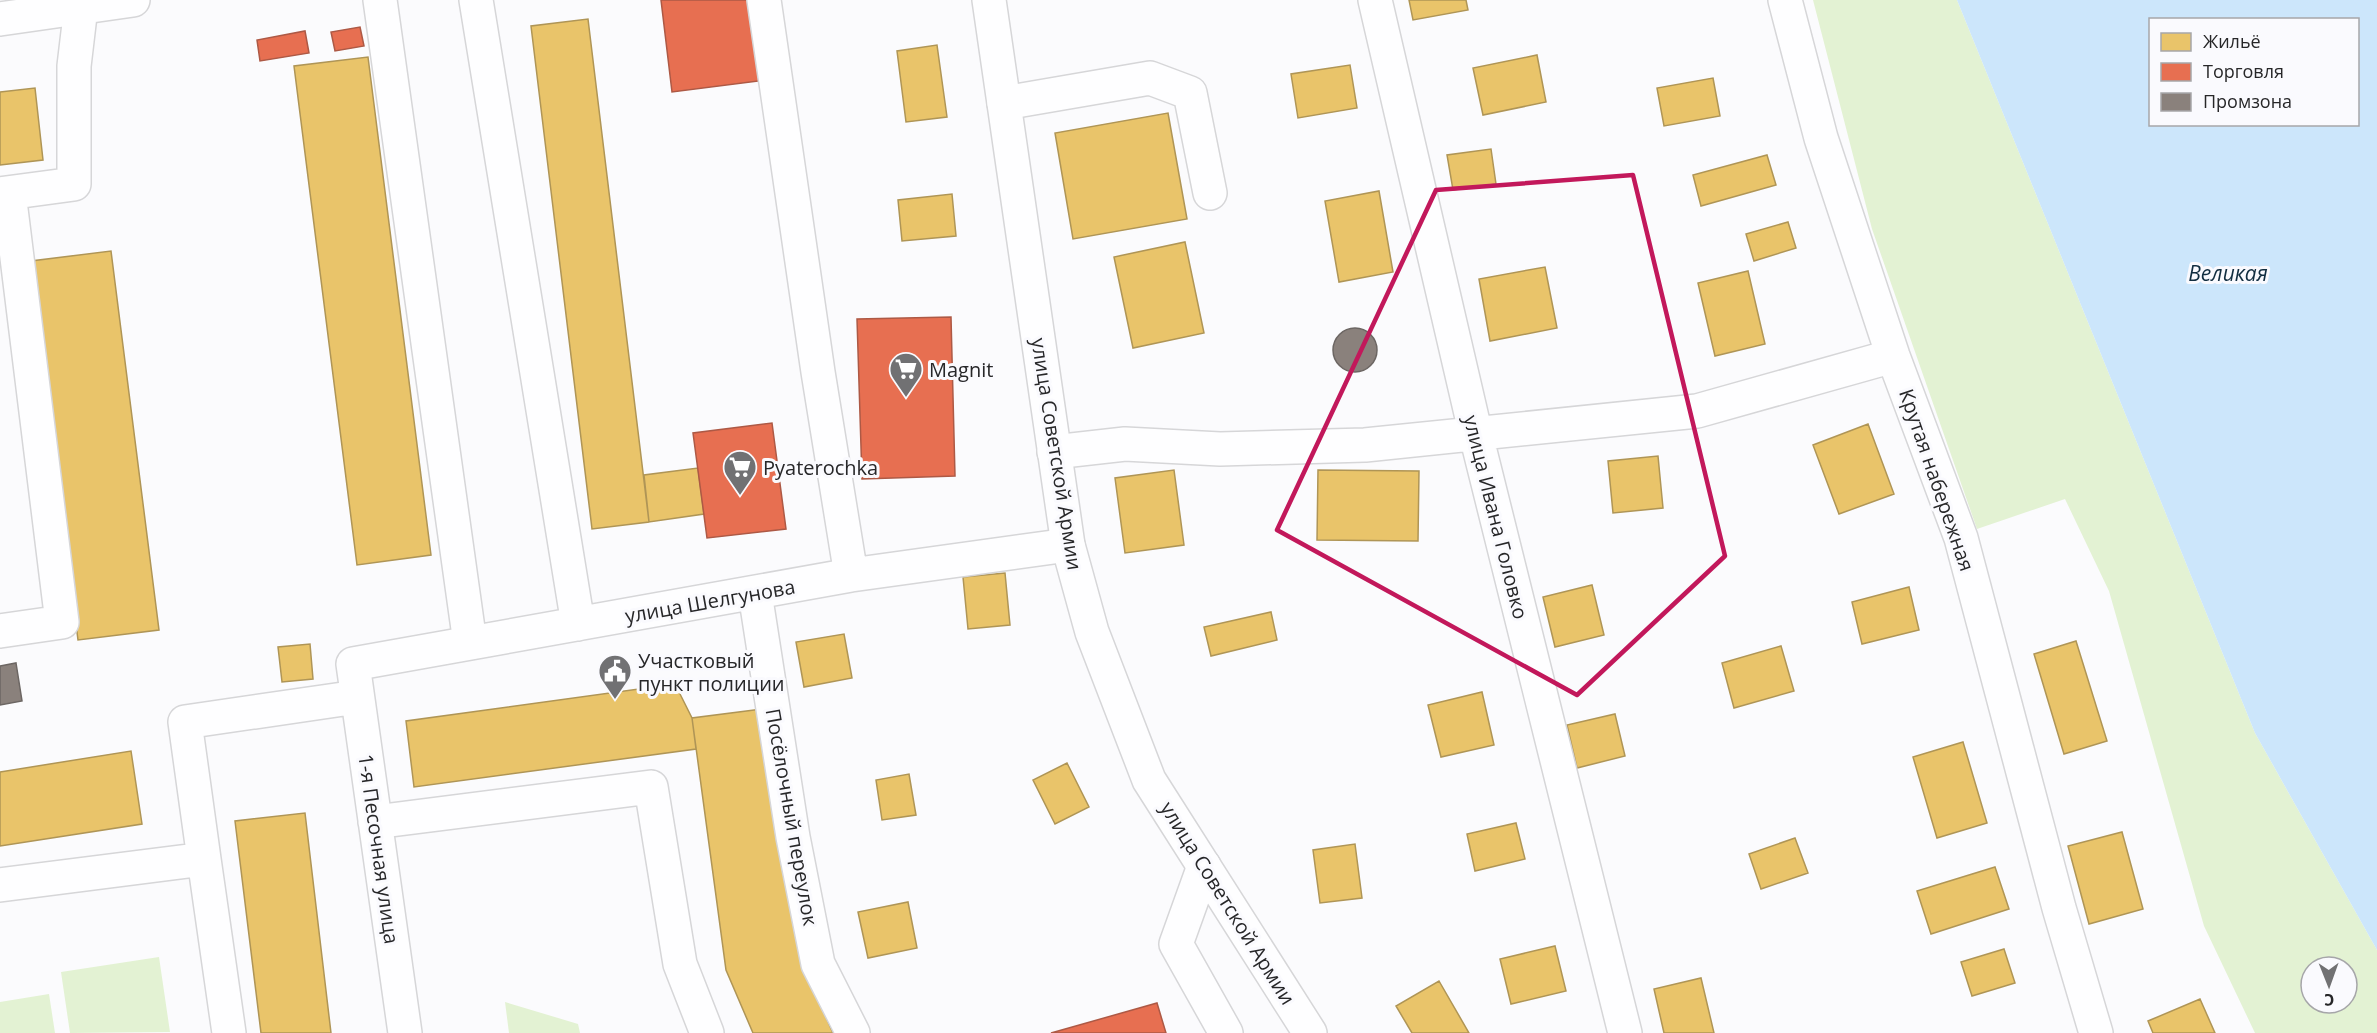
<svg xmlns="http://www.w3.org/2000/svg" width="2377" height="1033" font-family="'Open Sans',sans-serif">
<rect width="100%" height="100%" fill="#fbfbfd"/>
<path fill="#e3f2d3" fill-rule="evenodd" d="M1813 0H1957L2255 733 2377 950V1033H2255L2204 926 2109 591 2065 499 1977 529 1872 229ZM2311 967H2347V1003H2311Z
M159 957 170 1032 70 1033 61 972Z
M49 994 55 1033H0V1002Z
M505 1002 578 1024 580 1033H509Z"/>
<path fill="#cce6fb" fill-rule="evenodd" d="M1957 0H2377V950L2255 733ZM2150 20H2358V124H2150Z"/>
<path fill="#e9c46a" stroke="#af9556" stroke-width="1.5" d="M1409 0H1466L1468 10 1413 20Z
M588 19 649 522 592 529 531 26Z
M937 45 947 117 906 122 897 51Z
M1537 55 1546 102 1483 115 1473 68Z
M368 57 431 555 357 565 294 66Z
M1350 65 1357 108 1298 118 1291 74Z
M1713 78 1720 116 1664 126 1657 88Z
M35 88 43 160 0 165V92Z
M1168 113 1187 219 1073 239 1055 133Z
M1491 149 1496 184 1453 190 1447 155Z
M1767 155 1776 185 1701 206 1693 175Z
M1379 191 1393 272 1339 282 1325 201Z
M952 194 956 236 902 241 898 200Z
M1788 222 1796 248 1754 261 1746 234Z
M1185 242 1204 333 1133 348 1114 257Z
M111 251 159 630 78 640 31 261Z
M1545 267 1557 328 1490 341 1479 279Z
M1748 271 1765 344 1715 356 1698 283Z
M1868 424 1894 494 1839 514 1813 445Z
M1658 456 1663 508 1613 513 1608 461Z
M698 468 704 514 649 522 644 475Z
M1174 470 1184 545 1125 553 1115 478Z
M1318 470 1419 471 1418 541 1317 540Z
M1005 573 1010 625 968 629 963 577Z
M1592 585 1604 635 1555 647 1543 597Z
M1909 587 1919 630 1862 644 1852 602Z
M1271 612 1277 640 1211 656 1204 627Z
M844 634 852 678 804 687 796 642Z
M2076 641 2107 741 2064 754 2034 654Z
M310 644 313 679 282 682 278 647Z
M1781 646 1794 691 1734 708 1722 663Z
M675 684 692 718 696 749 414 787 406 721Z
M1482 692 1494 745 1441 757 1428 705Z
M769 708 801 960 833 1033H753L726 970 692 718Z
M1615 714 1625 756 1577 768 1567 725Z
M1963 742 1987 823 1937 838 1913 757Z
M131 751 142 824 0 846V772Z
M1067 763 1089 807 1055 824 1033 780Z
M909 774 916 815 882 820 876 780Z
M305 813 331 1033H261L235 821Z
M1516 823 1525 859 1475 871 1467 834Z
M2122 832 2143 909 2089 924 2068 846Z
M1795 838 1808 873 1761 889 1749 854Z
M1355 844 1362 898 1320 903 1313 850Z
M1995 867 2009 909 1931 934 1917 891Z
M908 902 917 948 868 958 858 912Z
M1555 946 1566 991 1511 1004 1500 959Z
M2004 949 2015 983 1972 996 1961 962Z
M1701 978 1714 1033H1664L1654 989Z
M1439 981 1469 1033H1412L1396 1006Z
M2200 999 2215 1033H2153L2148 1021Z"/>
<path fill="#e76f51" stroke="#ad5945" stroke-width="1.5" d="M661 0H757L766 80 672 92Z
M360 27 364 46 335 51 331 32Z
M305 31 309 53 260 61 257 40Z
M951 317 955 476 862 479 857 319Z
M772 423 786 529 707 538 693 433Z
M1157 1003 1166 1033H1051Z"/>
<path fill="#8a817c" stroke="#6c6663" stroke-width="1.5" d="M1333 350a22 22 0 1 1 44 0a22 22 0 1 1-44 0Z
M16 663 22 701 0 705V666Z"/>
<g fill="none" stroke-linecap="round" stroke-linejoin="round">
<defs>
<path id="minor" d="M380 0 470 643
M476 0 578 624
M764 0 818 372 851 575
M1375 0 1476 435 1625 1033
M1785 0 1821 138 1893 356 1961 538 2059 908 2096 1033
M0 19 133 0
M1004 103 1150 78 1190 93 1210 193
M0 194 74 184V66L81 7
M1054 452 1125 444 1220 449 1365 445 1697 411 1893 356
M755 593 793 837 818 964 853 1033
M0 631 62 622 9 193
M375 822 651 787 680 964 707 1033
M204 859 185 722 357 697
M1204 866 1176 944 1226 1033
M0 885 204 859 229 1033
M405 1033 353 664 851 575 1068 545"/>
<path id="major" d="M989 0 1068 545 1092 632 1149 780 1310 1033"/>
</defs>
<use href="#minor" stroke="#d6d6d8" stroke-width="36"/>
<use href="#major" stroke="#d6d6d8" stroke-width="36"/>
<use href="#minor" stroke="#fefeff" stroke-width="33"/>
<use href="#major" stroke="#fefeff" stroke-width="33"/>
</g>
<path fill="none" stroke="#c2185b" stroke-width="4.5" stroke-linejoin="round" d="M1633 175 1725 556 1577 695 1277 530 1436 190Z"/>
<defs>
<symbol id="supermarket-pin" viewBox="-11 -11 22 30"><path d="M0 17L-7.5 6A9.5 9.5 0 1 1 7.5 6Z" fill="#717173" stroke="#fafafe"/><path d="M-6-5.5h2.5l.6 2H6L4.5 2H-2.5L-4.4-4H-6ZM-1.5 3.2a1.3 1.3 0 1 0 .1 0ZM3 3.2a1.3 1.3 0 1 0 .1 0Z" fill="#fff"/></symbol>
<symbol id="civic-pin" viewBox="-11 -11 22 30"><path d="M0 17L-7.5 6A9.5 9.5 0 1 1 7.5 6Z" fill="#717173" stroke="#fafafe"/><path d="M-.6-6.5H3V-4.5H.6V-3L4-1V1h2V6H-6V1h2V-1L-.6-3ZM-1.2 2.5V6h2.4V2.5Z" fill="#fff"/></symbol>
</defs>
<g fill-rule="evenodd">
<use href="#supermarket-pin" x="887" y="350" width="38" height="52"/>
<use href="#supermarket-pin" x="721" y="448" width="38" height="52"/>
<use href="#civic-pin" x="596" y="652" width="38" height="52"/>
</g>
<g text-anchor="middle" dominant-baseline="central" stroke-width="6" stroke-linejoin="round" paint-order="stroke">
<g font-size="20" fill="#272729" stroke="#fafafe" text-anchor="start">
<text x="929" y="369">Magnit</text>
<text x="763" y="467">Pyaterochka</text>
<text x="638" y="660">Участковый<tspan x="638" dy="23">пункт полиции</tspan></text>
</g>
<g font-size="20" fill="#272729" stroke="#fafafe">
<text transform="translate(1057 454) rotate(81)">улица Советской Армии</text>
<text transform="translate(1937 480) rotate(71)">Крутая набережная</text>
<text transform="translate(1496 517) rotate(76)">улица Ивана Головко</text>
<text transform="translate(710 601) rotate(-10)">улица Шелгунова</text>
<text transform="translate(792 817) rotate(80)">Посёлочный переулок</text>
<text transform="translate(379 849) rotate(82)">1-я Песочная улица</text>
<text transform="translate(1228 903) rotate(58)">улица Советской Армии</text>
</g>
<g font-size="21" font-style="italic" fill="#112d40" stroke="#fafafe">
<text x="2228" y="273">Великая</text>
</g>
</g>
<rect x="2149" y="18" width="210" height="108" fill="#fafafe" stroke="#a6a6a9" stroke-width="1.5"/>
<rect x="2161" y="33" width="30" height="18" fill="#e9c46a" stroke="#a6a6a9" stroke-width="1.5"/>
<text x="2203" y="48" font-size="18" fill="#272729">Жильё</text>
<rect x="2161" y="63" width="30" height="18" fill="#e76f51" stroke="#a6a6a9" stroke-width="1.5"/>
<text x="2203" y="78" font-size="18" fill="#272729">Торговля</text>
<rect x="2161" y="93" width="30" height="18" fill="#8a817c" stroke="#a6a6a9" stroke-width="1.5"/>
<text x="2203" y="108" font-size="18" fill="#272729">Промзона</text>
<g transform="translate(2329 985) rotate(179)"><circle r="28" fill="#fafafe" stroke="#a6a6a9" stroke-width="1.5"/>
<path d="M0-4.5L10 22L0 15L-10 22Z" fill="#717173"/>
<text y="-9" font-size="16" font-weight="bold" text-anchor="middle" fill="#272729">С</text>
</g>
</svg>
